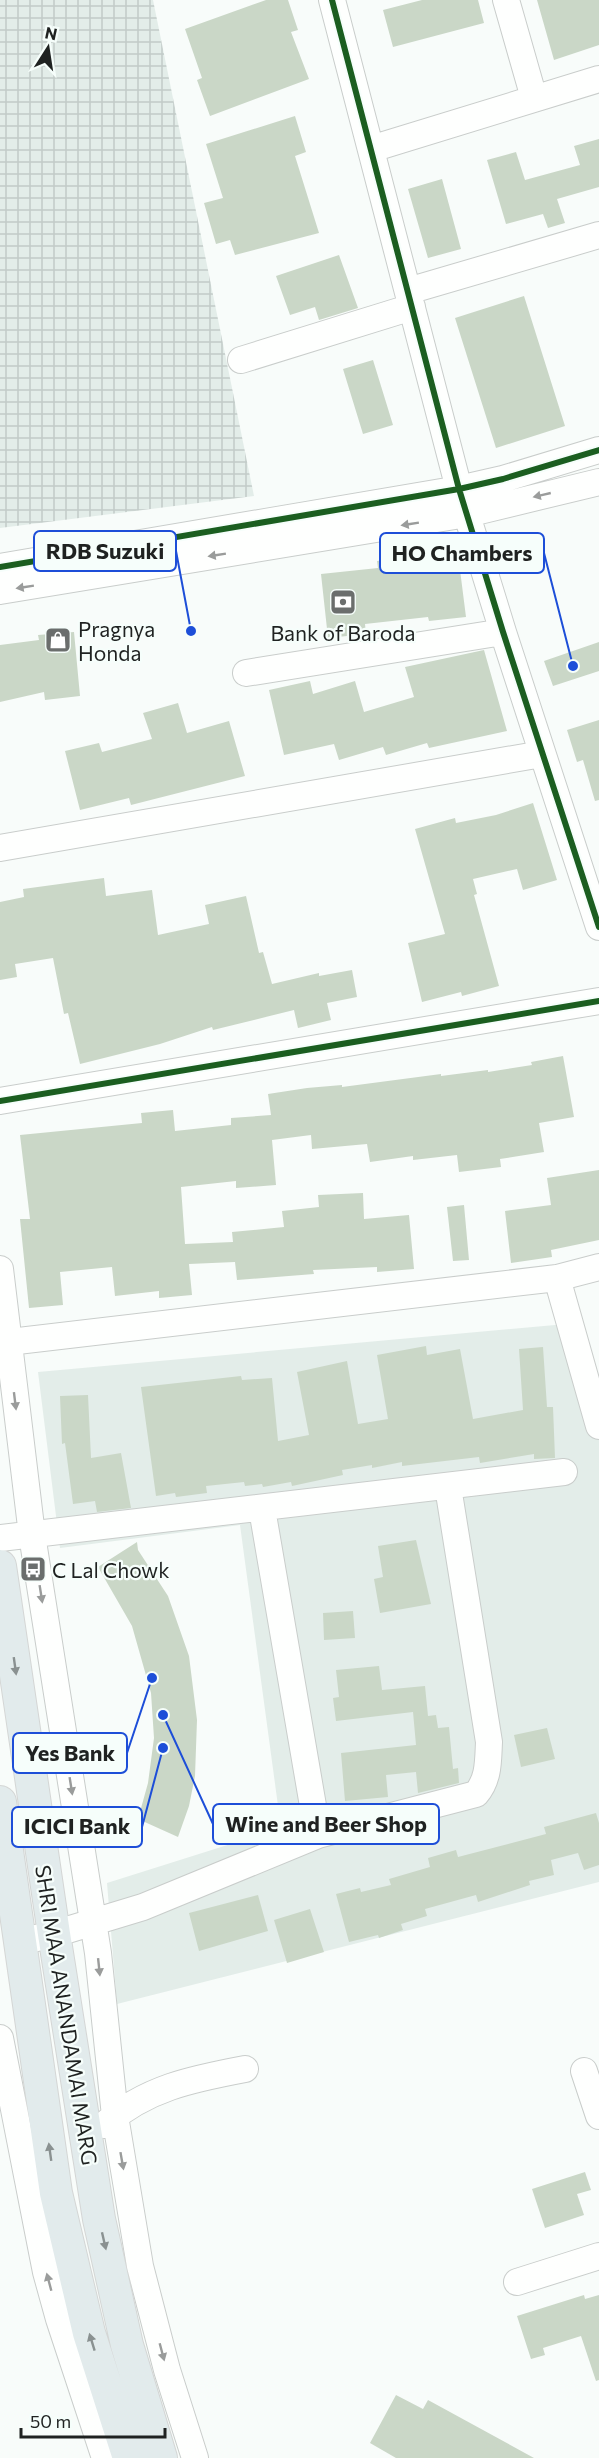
<svg xmlns="http://www.w3.org/2000/svg" width="599" height="2458" font-family="Commissioner,sans-serif">
<defs>
<pattern id="industrial-grid" width="8" height="8" patternUnits="userSpaceOnUse" patternTransform="scale(1.5)"><rect width="8" height="8" fill="#e3ede9"/><path d="M0 4h8M4 0v8" fill="none" stroke="#c2cbc8"/></pattern>
</defs>
<rect width="100%" height="100%" fill="#f8fcfa"/>
<path fill="#e3ede9" d="M566 1324 599 1437V1882L117 2004 107 1883 281 1828 240 1525 60 1548 38 1372Z"/>
<path fill="url(#industrial-grid)" d="M0 0H153L254 496 0 528Z"/>
<path fill="#cad7c7" d="M266 0H288L298 30 291 32 309 79 210 116 197 80 202 78 185 29Z
M422 0H478L484 23 393 47 383 10Z
M537 0H599V45L554 60Z
M295 116 306 152 295 156 319 233 235 255 230 240 216 244 204 203 223 198 206 144Z
M599 139V187L557 199 565 223 548 228 543 214 506 224 487 160 516 152 525 180 580 165 574 146Z
M442 179 461 249 428 258 408 189Z
M339 255 358 308 319 320 315 307 290 315 276 276Z
M524 296 565 426 496 448 455 318Z
M373 360 393 425 363 434 343 369Z
M413 556V562L441 558V564L459 562 466 617 429 621 428 617 365 624 366 634 328 638 321 574 378 568 377 561Z
M74 632 80 696 45 700 44 692 0 702V645L39 640 38 635Z
M599 642V671L553 686 544 661Z
M484 650 507 731 429 748 427 743 386 755 383 747 339 760 334 744 284 755 269 690 310 681 313 694 355 681 364 712 414 697 405 667Z
M178 703 187 733 229 721 245 776 131 805 129 798 80 810 65 751 99 743 102 752 152 739 143 713Z
M599 720V800L595 801 583 760 577 762 567 730Z
M533 803 557 880 523 890 517 869 473 879 477 894 474 895 499 986 462 996 461 992 422 1002 408 943 445 934 415 829 455 818 456 823 496 815Z
M104 878 106 896 152 890 158 935 209 924 205 905 246 896 259 953 263 952 272 984 319 973V976L352 970 357 997 327 1003 331 1020 298 1028 294 1010 213 1030 212 1027 160 1044 80 1064 68 1013 64 1014 53 958 15 964 17 977 0 980V902L24 897 23 889Z
M563 1056 574 1117 539 1123 544 1152 500 1159 501 1167 459 1172 457 1155 413 1160V1156L370 1162 367 1144 312 1149 311 1135 272 1140 276 1185 236 1188V1181L181 1187 185 1244 233 1242 232 1232 284 1227 282 1211 319 1207 318 1195 363 1193 364 1219 409 1215 414 1269 377 1272V1267L313 1270 314 1274 237 1280 235 1262 189 1264 192 1295 159 1298V1291L115 1296 112 1267 60 1272 63 1305 29 1308 20 1219H30L20 1135 142 1123 141 1113 173 1110 175 1131 231 1125V1118L271 1115 268 1094 307 1088 342 1085V1087L441 1074V1076L488 1070V1072L532 1065 531 1062Z
M599 1170V1240L551 1250 552 1257 511 1263 505 1211 551 1205 547 1178Z
M464 1205 469 1260 453 1261 447 1207Z
M426 1346 427 1355 460 1349 473 1419 523 1410 519 1349 543 1347 547 1407H553L555 1458 534 1459V1454L480 1463 479 1457 402 1466V1462L372 1468V1465L342 1470 343 1475 292 1486 291 1482 263 1487 262 1484 245 1486 244 1482 206 1486 207 1493 176 1497 175 1493 156 1496 141 1387 241 1376 242 1380 272 1378 278 1441 309 1435 297 1372 347 1361 358 1424 388 1419 377 1355Z
M88 1395 91 1458 121 1453 131 1508 97 1512 95 1501 73 1504 65 1443 62 1444 60 1396Z
M416 1540 431 1604 380 1613 374 1579 383 1577 378 1546Z
M137 1542 138 1550 168 1596 189 1656 197 1720 195 1776 189 1806 178 1837 138 1819 148 1783 154 1738 151 1693 132 1626 98 1567Z
M353 1611 355 1638 324 1640 323 1613Z
M379 1666 382 1690 425 1686 428 1716 436 1715 438 1728 449 1727 453 1769 458 1768 459 1783 418 1793 416 1772 386 1775 388 1797 345 1801 341 1753 416 1745 413 1712 336 1721 333 1698 339 1697 336 1670Z
M547 1728 555 1759 521 1767 514 1735Z
M596 1813 599 1823V1865L584 1870 578 1853 551 1860 554 1875 529 1881 530 1885 478 1902 476 1895 425 1909 427 1916 401 1924 403 1930 379 1938 378 1935 349 1942 336 1894 360 1888 361 1892 391 1885 389 1879 430 1867 428 1858 456 1850 458 1857 546 1834 544 1827Z
M258 1895 268 1931 199 1951 189 1913Z
M310 1909 324 1952 287 1963 274 1920Z
M585 2172 591 2190 577 2194 584 2215 545 2228 532 2189Z
M584 2295 585 2299 599 2295V2380L596 2381 581 2336 543 2348 545 2355 531 2359 517 2316Z
M396 2395 423 2409 428 2400 534 2458H396L370 2443Z"/>
<g fill="none" stroke-linecap="round" stroke-linejoin="round">
<defs>
<path id="minor" d="M332 0 459 489 503 632 599 927
M506 0 534 98
M371 149 599 79
M408 291 599 235
M241 360 412 307
M0 567 459 489 503 479 599 450
M0 591 467 514 599 482
M246 673 503 632
M0 848 542 754
M0 1101 599 1001
M0 1269 32 1535 98 1953 115 2116 140 2266 167 2370 195 2458
M557 1278 599 1426
M0 1343 557 1278 599 1267
M262 1509 318 1835
M0 1538 564 1472
M19 1942 54 1934 143 1907 318 1835 476 1794C489 1779 488 1761 489 1742L448 1487
M0 2038 46 2272 59 2319 105 2458
M584 2071 599 2116
M104 2125C146 2088 192 2079 245 2069
M517 2282 599 2256"/>
<path id="major" d="M0 1566 54 1934 99 2219 127 2345 161 2458
M0 1802 56 2193 89 2333 129 2458"/>
</defs>
<use href="#minor" stroke="#c9cdcb" stroke-width="28"/>
<use href="#major" stroke="#d4d6d5" stroke-width="34"/>
<use href="#minor" stroke="#fefffe" stroke-width="26"/>
<use href="#major" stroke="#e2ebec" stroke-width="32"/>
<defs>
<path id="cycleway" d="M332 0 459 489 503 632 599 927
M0 567 459 489 503 479 599 450
M0 1101 599 1001"/>
</defs>
<use href="#cycleway" stroke="#f6fefb" stroke-width="10"/>
<use href="#cycleway" stroke="#1b5e20" stroke-width="6"/>
</g>
<defs><path id="oneway-solid" d="M-6-.8H1V-3.2L6.5 0L1 3.2V.8H-6Z" transform="scale(1.5)"/></defs>
<g fill="#9a9c9b">
<use href="#oneway-solid" transform="translate(542 495) rotate(167)"/>
<use href="#oneway-solid" transform="translate(410 524) rotate(171)"/>
<use href="#oneway-solid" transform="translate(217 555) rotate(171)"/>
<use href="#oneway-solid" transform="translate(25 587) rotate(171)"/>
<use href="#oneway-solid" transform="translate(15 1401) rotate(83)"/>
<use href="#oneway-solid" transform="translate(41 1594) rotate(81)"/>
<use href="#oneway-solid" transform="translate(71 1786) rotate(81)"/>
<use href="#oneway-solid" transform="translate(99 1967) rotate(84)"/>
<use href="#oneway-solid" transform="translate(122 2161) rotate(80)"/>
<use href="#oneway-solid" transform="translate(49 2282) rotate(-105)"/>
<use href="#oneway-solid" transform="translate(162 2352) rotate(75)"/>
</g>
<g fill="#8a9191">
<use href="#oneway-solid" transform="translate(15 1666) rotate(82)"/>
<use href="#oneway-solid" transform="translate(50 2152) rotate(-98)"/>
<use href="#oneway-solid" transform="translate(104 2241) rotate(77)"/>
<use href="#oneway-solid" transform="translate(92 2342) rotate(-107)"/>
</g>
<defs>
<symbol id="bank-square" viewBox="-11 -11 22 22"><rect x="-9" y="-9" width="18" height="18" rx="4" fill="#6b6e6d" stroke="#f6fefb"/><path d="M-6-4H6V4H-6ZM0-2.3a2.3 2.3 0 1 0 0 4.6a2.3 2.3 0 1 0 0-4.6Z" fill="#fff"/></symbol>
<symbol id="shop-square" viewBox="-11 -11 22 22"><rect x="-9" y="-9" width="18" height="18" rx="4" fill="#6b6e6d" stroke="#f6fefb"/><path d="M-5-2.5h2.3a2.7 3.5 0 0 1 5.4 0H5L5.5 6h-11ZM-1.5-2.5h3a1.5 2.3 0 0 0-3 0Z" fill="#fff"/></symbol>
<symbol id="bus-square" viewBox="-11 -11 22 22"><rect x="-9" y="-9" width="18" height="18" rx="4" fill="#6b6e6d" stroke="#f6fefb"/><path d="M-5-6H5V4H4V6H2V4H-2V6H-4V4H-5ZM-3.5-4V0h7V-4ZM-3.5 1.2v1.5H-2V1.2ZM2 1.2v1.5H3.5V1.2Z" fill="#fff"/></symbol>
</defs>
<g fill-rule="evenodd">
<use href="#bank-square" x="328" y="587" width="30" height="30"/>
<use href="#shop-square" x="43" y="625" width="30" height="30"/>
<use href="#bus-square" x="18" y="1554" width="30" height="30"/>
</g>
<g text-anchor="middle" dominant-baseline="central" stroke-width="4.5" stroke-linejoin="round" paint-order="stroke">
<g font-size="21" fill="#1f2221" stroke="#f6fefb" text-anchor="start">
<text x="78" y="628">Pragnya<tspan x="78" dy="24">Honda</tspan></text>
<text x="343" y="632" text-anchor="middle">Bank of Baroda</text>
<text x="52" y="1569">C Lal Chowk</text>
</g>
<g font-size="21" fill="#1f2221" stroke="#f6fefb">
<text transform="translate(67 2015) rotate(81)">SHRI MAA ANANDAMAI MARG</text>
</g>
</g>
<path fill="none" stroke="#1d4ed8" stroke-width="2" d="M191 631L176 551M573 666L544 553M152 1678L127 1753M163 1715L213 1824M163 1748L142 1827"/>
<g fill="#1d4ed8" stroke="#f6fefb" stroke-width="2">
<circle cx="191" cy="631" r="6"/>
<circle cx="573" cy="666" r="6"/>
<circle cx="152" cy="1678" r="6"/>
<circle cx="163" cy="1715" r="6"/>
<circle cx="163" cy="1748" r="6"/>
</g>
<g fill="#f6fefb" stroke="#1d4ed8" stroke-width="2">
<rect x="34" y="531" width="142" height="40" rx="6"/>
<rect x="380" y="533" width="164" height="40" rx="6"/>
<rect x="13" y="1733" width="114" height="40" rx="6"/>
<rect x="213" y="1804" width="226" height="40" rx="6"/>
<rect x="12" y="1807" width="130" height="40" rx="6"/>
</g>
<g font-size="22" text-anchor="middle" font-weight="bold" fill="#1f2221">
<text x="105" y="559">RDB Suzuki</text>
<text x="462" y="561">HO Chambers</text>
<text x="70" y="1761">Yes Bank</text>
<text x="326" y="1832">Wine and Beer Shop</text>
<text x="77" y="1834">ICICI Bank</text>
</g>
<g transform="translate(48 48) rotate(12)" stroke="#f6fefb" stroke-width="4.5" paint-order="stroke">
<path d="M0-4.5L10 22L0 15L-10 22Z" fill="#1f2221"/>
<text y="-9" font-size="16" font-weight="bold" text-anchor="middle" fill="#1f2221">N</text>
</g>
<path d="M21 2428v9h144v-9" fill="none" stroke="#1f2221" stroke-width="3"/>
<text x="30" y="2428" font-size="18" fill="#1f2221" stroke="#f6fefb" stroke-width="4.5" paint-order="stroke">50 m</text>
</svg>
